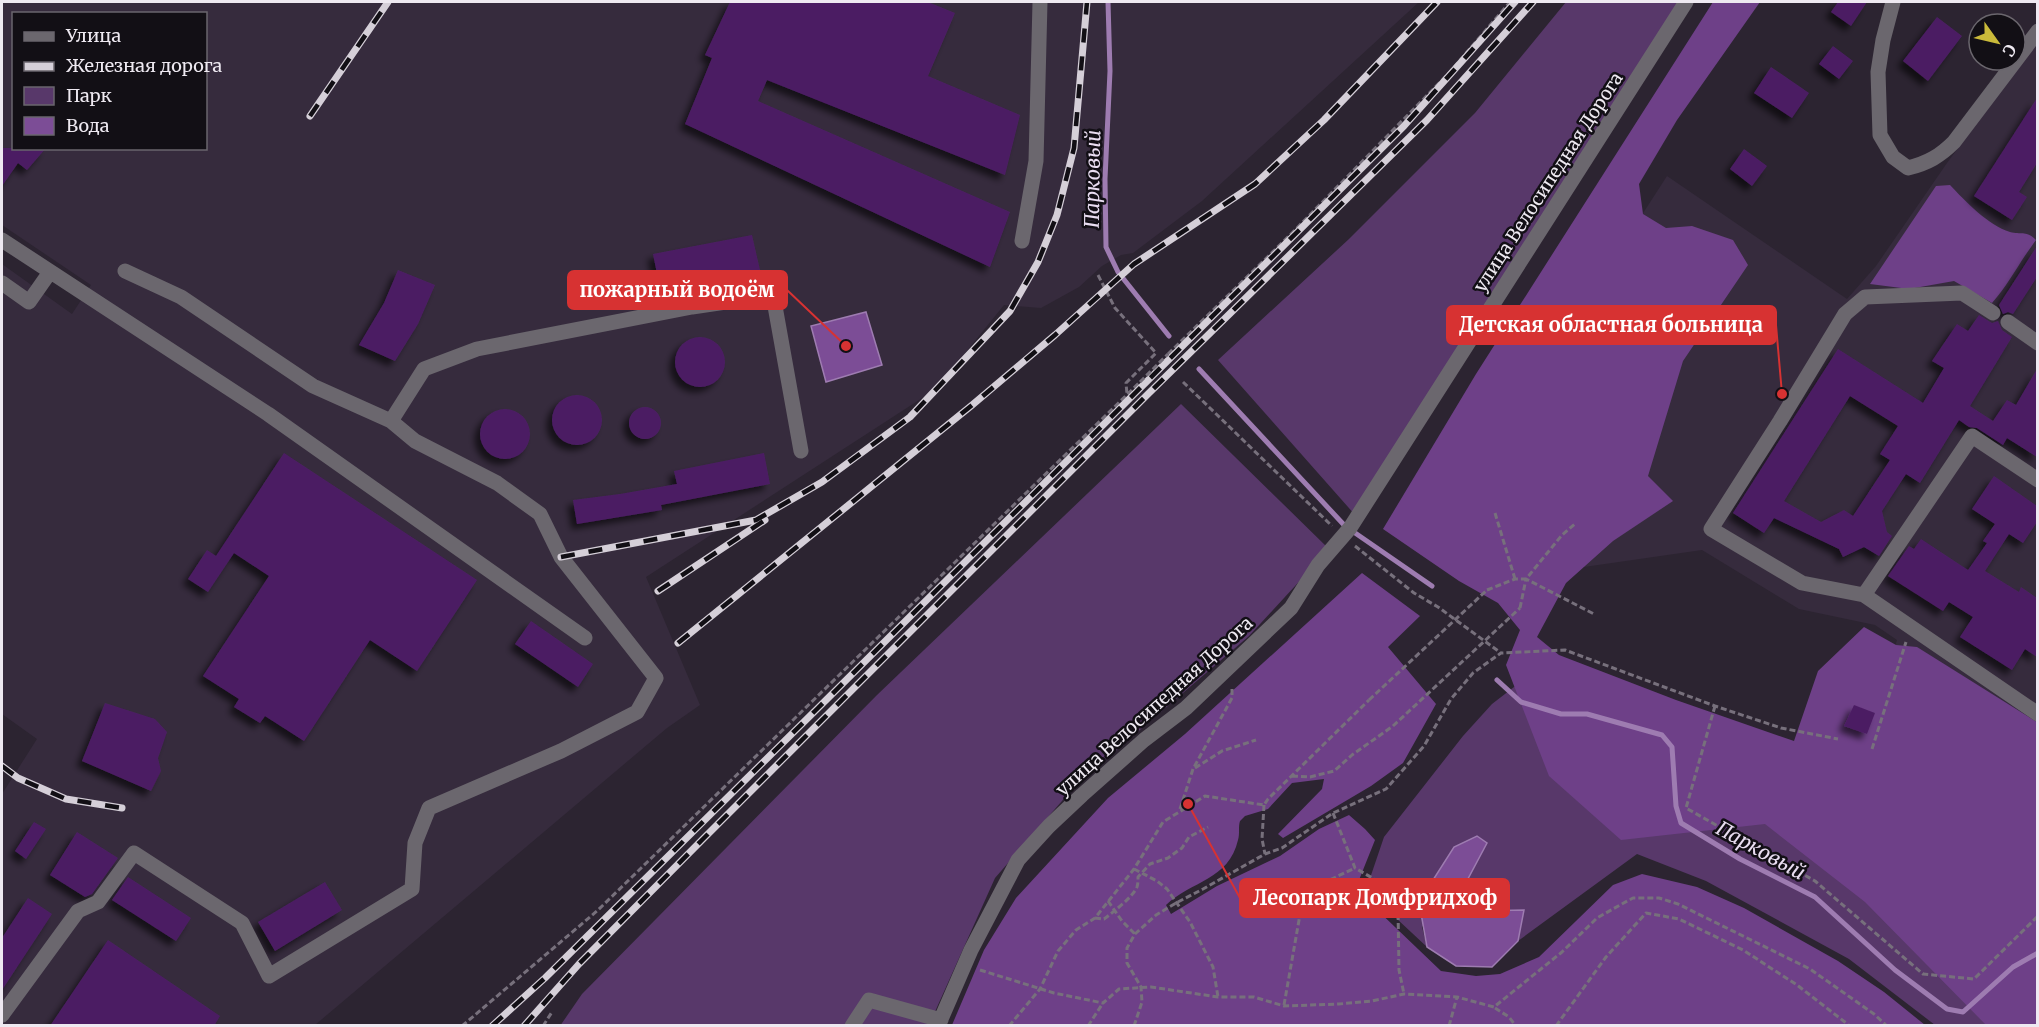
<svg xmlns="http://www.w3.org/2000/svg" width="2039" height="1027" font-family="Merriweather,serif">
<defs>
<filter id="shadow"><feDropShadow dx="-5.5" dy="5.5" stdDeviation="3" flood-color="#0009"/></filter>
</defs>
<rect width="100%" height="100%" fill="#2c2431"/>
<path fill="#362b3d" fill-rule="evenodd" d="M2 2H1419L1202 201 1133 253 1121 255 1102 266 1079 287 1041 308 1004 305 936 389 646 577 700 705 667 728 315 1025H2V794L37 739 2 714V264L72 314 91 285 2 225ZM14 14H206V148H14Z
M2037 40V798L1875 713 1897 640 1875 625 1799 609 1702 550 1584 567 1465 489 1667 176 1847 299 1876 266 1947 163Z"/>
<path fill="#58386a" d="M1566 2H1680L1356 516 1218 360 1349 239 1475 113Z
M1181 404 1329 549 1249 636 1075 786 995 878 929 1025 560 1026 582 994 877 695Z
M1540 667 1665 719 2034 1026 1935 1025 1849 959 1706 881 1637 854 1518 941 1524 910 1476 911 1461 892 1487 843 1422 927 1427 947 1366 890 1384 837 1463 736 1492 704Z"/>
<path fill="#6e4088" d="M1713 2H1760L1677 120 1639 184 1643 214 1666 228 1692 226 1733 240 1748 265 1683 361 1648 476 1673 501 1613 541 1566 583 1537 637 1559 655 1676 700 1794 741 1818 671 1864 627 1896 645 1917 647 2037 722V1025H1986L1865 902 1765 824 1621 840 1549 776 1506 665 1520 630 1498 603 1459 581 1383 529 1476 374Z
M1950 185C1965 201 1988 225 2010 232 2022 235 2026 230 2036 240 2020 261 2009 284 1992 303L1954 281 1909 289 1870 284 1936 186Z
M1362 573 1420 616 1388 647 1436 704 1403 763 1371 786 1283 838 1278 834 1322 789 1324 779 1292 783 1268 809 1245 816 1240 821C1238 827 1240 833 1238 840 1229 880 1191 881 1166 905L1171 914 1217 886 1280 856 1319 829 1349 815 1365 829 1375 840 1357 885 1372 905 1441 971 1476 976 1500 974 1539 957 1613 885 1642 874 1697 887 1744 908 1838 961 1884 992 1925 1025H952L984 950 1016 898 1108 798 1185 734Z"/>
<path fill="#7c4d96" stroke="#9e7cb1" stroke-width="1.5" d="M866 312 882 365 826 382 811 326Z
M1477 836 1487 843 1461 892 1476 911 1524 910 1518 941 1492 967 1456 966 1427 947 1419 902 1454 847Z"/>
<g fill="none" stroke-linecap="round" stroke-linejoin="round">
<path stroke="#9e7cb1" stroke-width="5" d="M1108 2 1110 71 1105 179 1106 247 1118 272 1169 336
M1199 369 1345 526 1432 586
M1497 680 1521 702 1561 714H1587L1662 735 1672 747 1676 806 1681 823 1740 859 1815 897 1895 970 1947 1009 1963 1012 2013 967 2038 953"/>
</g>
<path fill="#4c1e64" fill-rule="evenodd" filter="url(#shadow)" d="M730 2H928L955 13 928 76 1020 115 1005 175 767 80 758 101 1010 212 990 267 685 124 712 58 705 55Z
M1838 2H1867L1851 26 1831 12Z
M1937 17 1962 36 1928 81 1903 61Z
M1833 46 1853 61 1839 79 1819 64Z
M1771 67 1809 93 1792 118 1754 93Z
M2037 98V163L2019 192 2027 197 2012 220 1974 196Z
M2 148H46L27 170 18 163 2 186Z
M1744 149 1767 166 1752 186 1730 169Z
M752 235 760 270 660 288 653 254Z
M2037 246V277L2013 314 2008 312 2003 314 1999 305Z
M398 270 435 285 418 324 395 361 359 345 384 303Z
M1979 315 1992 323 1998 321 2002 330 2012 337 1970 406 1993 421 2007 400 2016 405 2037 369V457L2007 438 2003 445 1977 428 1969 427 1959 420 1920 483 1906 474 1882 511 1887 532 1892 536 1879 556 1864 547 1843 557 1839 549 1774 518 1764 533 1733 513 1838 349 1923 403 1944 368 1932 361 1957 324 1968 331ZM1850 396 1898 426 1880 454 1890 460 1853 516 1844 510 1821 522 1784 501Z
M675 362a25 25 0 1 1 50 0a25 25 0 1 1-50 0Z
M552 420a25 25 0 1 1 50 0a25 25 0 1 1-50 0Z
M629 423a16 16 0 1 1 32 0a16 16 0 1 1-32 0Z
M480 434a25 25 0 1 1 50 0a25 25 0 1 1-50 0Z
M284 453 477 580 417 671 370 640 304 741 265 716 260 723 234 707 239 699 203 676 269 576 234 553 208 592 188 579 207 550 216 556Z
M764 453 770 484 661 505 662 510 577 524 573 500 620 494 677 484 674 471Z
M1994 476 2037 506V522L2023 543 2009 534 1985 571 2019 592 2021 587 2037 598V657L2025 649 2012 670 1960 637 1973 617 1949 602 1943 611 1888 576 1909 546 1914 549 1921 539 1968 570 1987 543 1983 541 1995 524 1972 509Z
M531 621 593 664 578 687 515 644Z
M105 703 155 719 167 732 158 758 161 771 151 791 82 761Z
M1854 705 1875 713 1867 734 1844 726Z
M34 822 46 829 26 859 15 851Z
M77 832 118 858 92 894 85 897 50 875Z
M128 877 191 918 176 941 112 900Z
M325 882 342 910 275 951 258 922Z
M28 898 52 914 2 990V938Z
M108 940 220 1016 214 1026H50Z"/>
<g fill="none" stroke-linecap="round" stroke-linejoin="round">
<path stroke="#77707c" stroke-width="3" stroke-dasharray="6 3" stroke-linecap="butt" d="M1098 275 1115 308 1156 353 1126 383 1127 394
M1168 354 1292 233 1449 73 1510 2
M1183 382 1332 526
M1495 513 1515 579
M1355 546 1414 593 1438 607 1501 653
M1487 590 1515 579H1526L1562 535 1576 523
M1520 608 1526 579 1594 614
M1715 706 1686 808 1815 881 1923 974 1974 979 2038 916
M1872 749 1906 642
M1195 768 1222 751 1256 740
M1292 776 1310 777 1334 771 1352 755 1393 726
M1264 805 1262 839 1265 854
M1180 809 1193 769 1232 698V687
M1333 813 1355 868 1386 886 1398 909 1399 970 1404 994
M1134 869 1157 881 1167 889 1190 922 1213 967 1218 997
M1108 901 1122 921 1135 934
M1095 918 1104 919C1112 913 1133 897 1137 887 1138 884 1138 881 1138 877L1150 864 1168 858 1182 848 1189 837 1208 827
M980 970 1054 993 1103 1003 1119 989 1151 987 1218 997H1254L1284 1006 1339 1004 1372 1001 1404 994 1457 997 1494 1007 1562 952 1597 918 1620 905 1633 898H1659L1678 904 1810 969 1874 1014 1887 1026
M1284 1005 1304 892 1355 868
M1495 1008 1509 1017 1516 1026
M462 1026 597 911 1140 382
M543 1026 552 1012
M1009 1026 1040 989 1058 951 1076 930 1095 918 1134 869 1163 822 1205 796 1264 805 1268 799 1369 700
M1088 1026 1103 1003
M1134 1026 1142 1002 1141 987 1127 963V948L1135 934 1156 915 1176 903 1203 889 1265 854 1282 848 1333 813 1386 789 1424 746 1451 699 1473 673 1501 653 1565 650 1715 706 1781 728 1838 739
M1449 1026 1457 997
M1556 1026 1606 957 1646 913 1679 919 1743 950 1797 985 1850 1026"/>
<path stroke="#6b676e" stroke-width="15" d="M1893 2 1883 40 1878 72 1880 135 1893 157 1908 168C1928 163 1940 156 1954 142L2038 31
M2 240 268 414 585 638
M1022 241 1036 161 1040 2
M2 283 29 302 50 272
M1993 313 1962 293 1865 297 1845 314 1780 421 1711 529 1802 583 1864 595 2038 714
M2008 322 2038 343
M391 421 424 369 477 349 692 307 773 295 801 451
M1864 595 1972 436 2038 480
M2 1015 78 911 98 902 134 853 242 923 269 976 412 889 415 843 429 808 561 751 637 712 656 678 561 557 540 514 497 483 415 441 391 421 313 386 181 297 125 271
M852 1026 869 1000 941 1020
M938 1026 971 950 1018 860 1049 826 1082 795 1144 740 1186 708 1291 608 1318 565 1350 528 1686 2"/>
<defs>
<path id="rail" d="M310 116 388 2
M561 557 756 520 822 482 910 417 1010 311 1038 262 1057 215 1074 148 1087 2
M658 591 765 520
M678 643 971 406 1055 335 1134 264 1255 184 1324 120 1437 2
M2 766 18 778 66 799 122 808
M492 1026 545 978 818 708 1404 126 1515 2
M524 1026 579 964 703 839 1148 394 1427 120 1533 2"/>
</defs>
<use href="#rail" stroke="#d5cfd8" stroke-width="7"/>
<use href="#rail" stroke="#120f15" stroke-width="4.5" stroke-dasharray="14" stroke-linecap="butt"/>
<path stroke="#77707c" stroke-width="3" stroke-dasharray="6 3" stroke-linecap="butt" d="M1140 382 1168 354
M1369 700 1487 590
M1393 726 1520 608"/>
</g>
<g text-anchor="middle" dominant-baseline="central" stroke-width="5" stroke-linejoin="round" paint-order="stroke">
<g font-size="18" fill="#eee9f1" stroke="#120f15">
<text transform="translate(1548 182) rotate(-57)">улица Велосипедная Дорога</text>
<text transform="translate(1154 706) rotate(-42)">улица Велосипедная Дорога</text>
</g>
<g font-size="20" font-style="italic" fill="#e9ddf1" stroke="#120f15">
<text transform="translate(1092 179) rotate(-89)">Парковый</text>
<text transform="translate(1761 850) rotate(29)">Парковый</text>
</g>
</g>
<path fill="none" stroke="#d73232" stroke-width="2" d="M846 346L787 290M1782 394L1776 325M1188 804L1240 898"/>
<g fill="#d73232" stroke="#120f15" stroke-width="2">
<circle cx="846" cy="346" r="6"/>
<circle cx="1782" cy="394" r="6"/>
<circle cx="1188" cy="804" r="6"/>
</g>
<g fill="#d73232" stroke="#d73232" stroke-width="2">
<rect x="568" y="271" width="219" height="38" rx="6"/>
<rect x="1447" y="306" width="329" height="38" rx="6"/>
<rect x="1240" y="879" width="269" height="38" rx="6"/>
</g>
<g font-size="20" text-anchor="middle" font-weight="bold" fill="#fff">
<text x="677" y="297">пожарный водоём</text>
<text x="1611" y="332">Детская областная больница</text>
<text x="1375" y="905">Лесопарк Домфридхоф</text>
</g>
<rect width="2039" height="1027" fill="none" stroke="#eee9f1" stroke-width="6"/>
<rect x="12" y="12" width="195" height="138" fill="#120f15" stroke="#6a666d" stroke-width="1.5"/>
<rect x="24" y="32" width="30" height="9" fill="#6b676e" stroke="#6a666d" stroke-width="1.5"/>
<text x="66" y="42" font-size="18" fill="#eee9f1">Улица</text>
<rect x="24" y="62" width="30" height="9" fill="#d5cfd8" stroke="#6a666d" stroke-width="1.5"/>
<text x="66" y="72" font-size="18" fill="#eee9f1">Железная дорога</text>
<rect x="24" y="87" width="30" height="18" fill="#58386a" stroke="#6a666d" stroke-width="1.5"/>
<text x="66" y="102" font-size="18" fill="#eee9f1">Парк</text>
<rect x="24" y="117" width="30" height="18" fill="#7c4d96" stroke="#6a666d" stroke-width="1.5"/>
<text x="66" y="132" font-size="18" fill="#eee9f1">Вода</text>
<g transform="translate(1997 42) rotate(124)"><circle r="28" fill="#120f15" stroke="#6a666d" stroke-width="1.5"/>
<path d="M0-4.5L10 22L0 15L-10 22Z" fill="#caba3a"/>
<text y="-9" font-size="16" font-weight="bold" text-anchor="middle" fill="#eee9f1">С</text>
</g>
</svg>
